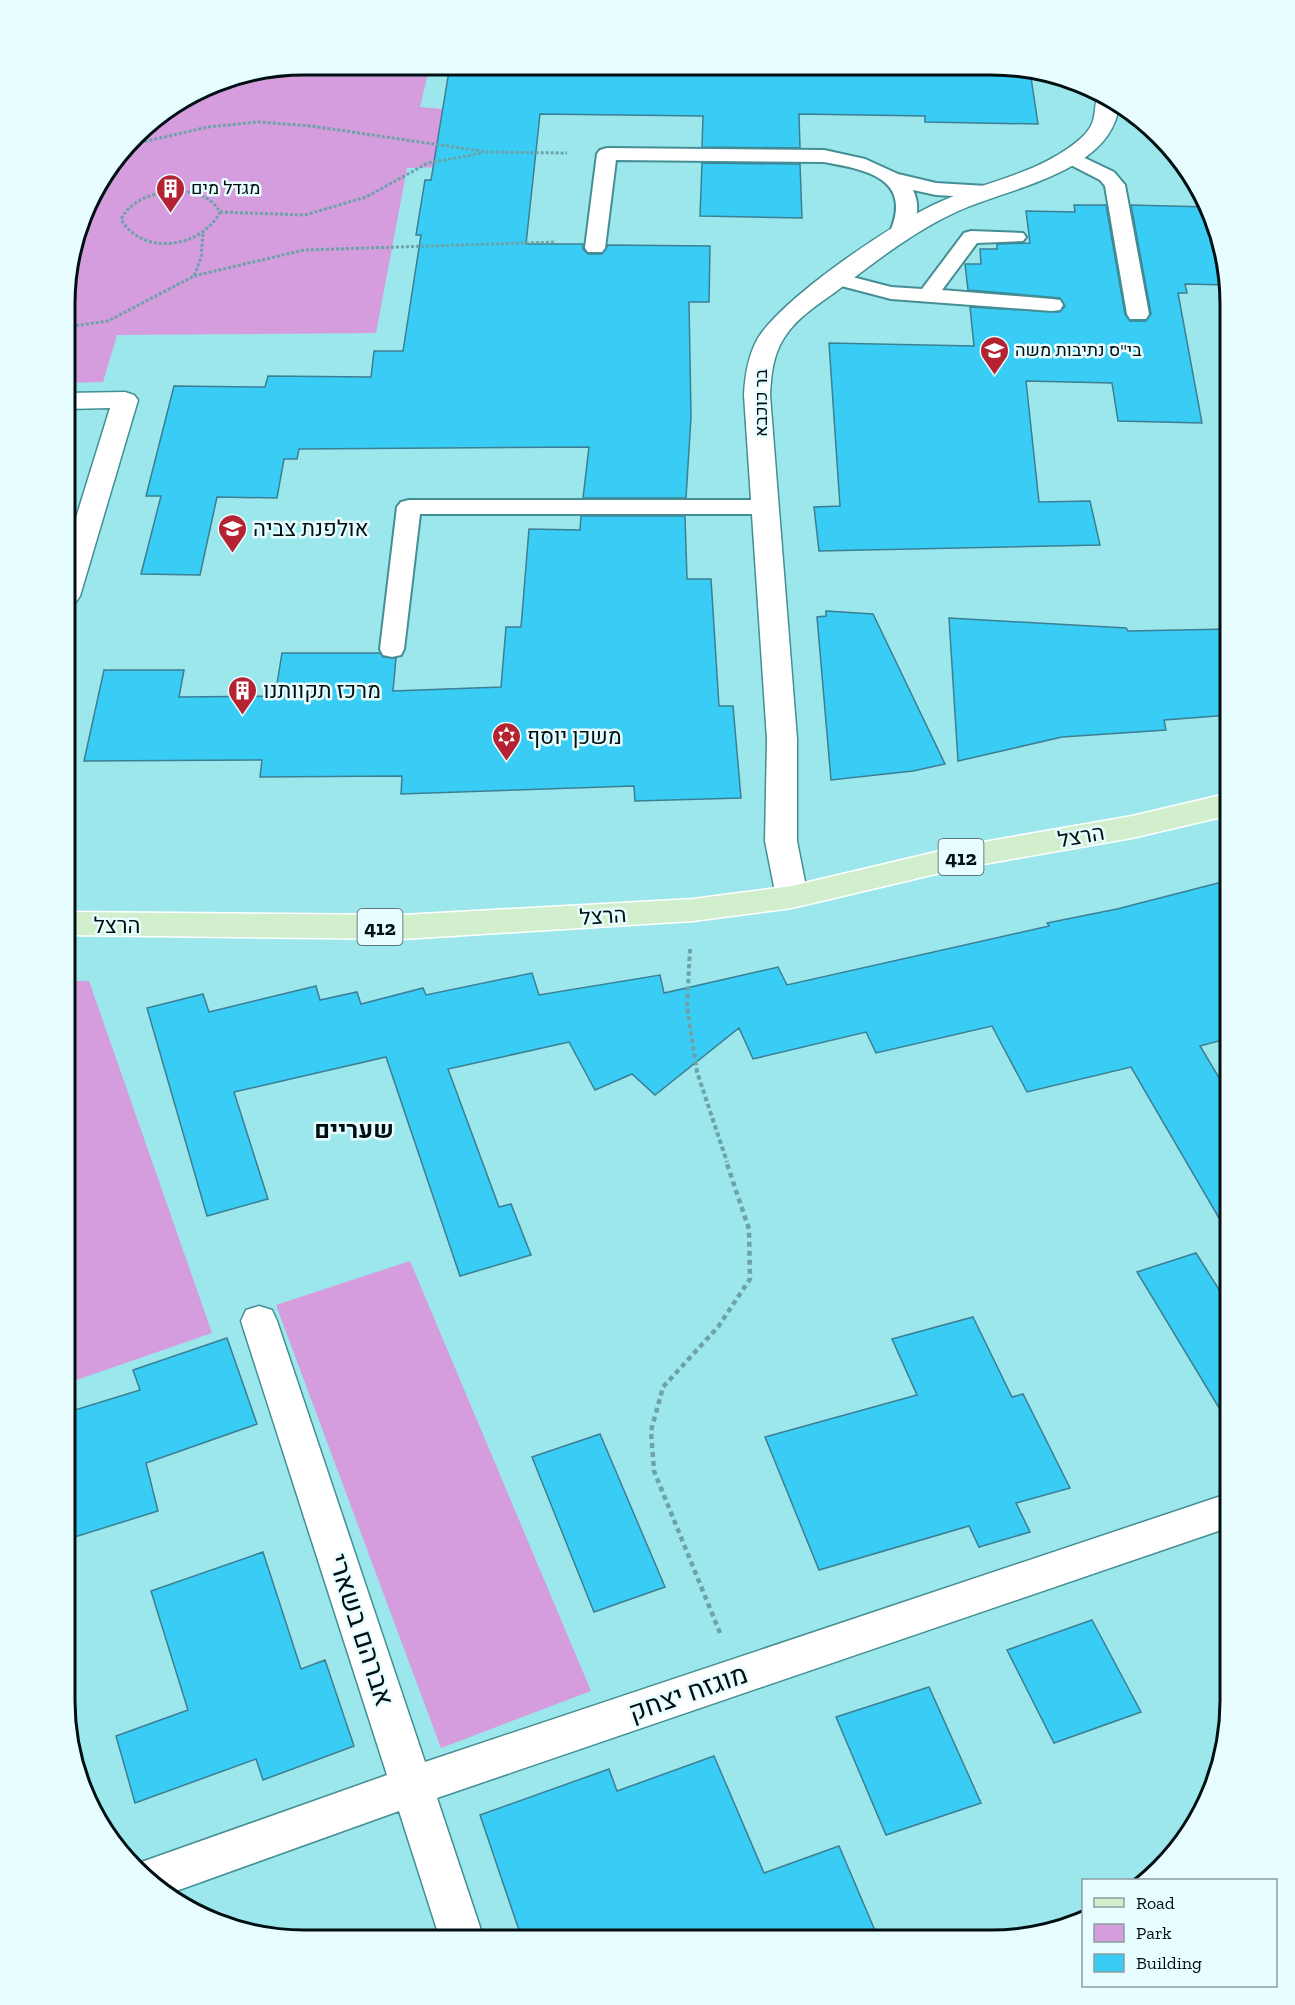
<svg xmlns="http://www.w3.org/2000/svg" width="1295" height="2005" font-family="'Zilla Slab',Heebo,serif">
<rect width="100%" height="100%" fill="#9ce7ec"/>
<path fill="#d59cde" d="M304 65H430L420 107 532 117 526 165 407 168 376 333 117 335 103 382 66 383 67 273 89 198 146 124 213 83Z
M66 981H89L212 1333 65 1384Z
M410 1261 591 1691 441 1748 276 1305Z"/>
<path fill="#39ccf5" stroke="#3c7e93" stroke-width="1.5" d="M450 65 1030 71 1038 124 925 122V116L799 114 800 148 702 147 703 116 540 114 526 244H583V249L588 254H602L608 245 710 246 709 302H689L691 417 686 498H583L589 447 299 449 297 459H284L277 498 217 497 200 575 141 574 161 496H146L174 386 265 387 268 376 371 377 374 351H403L421 235H416L425 180H431Z
M702 163 800 164 802 218 700 216Z
M1074 205H1106L1125 314 1130 321H1146L1151 314 1131 205 1209 207 1227 285 1185 284 1187 293H1178L1202 423 1118 421 1112 383 1026 381 1039 502 1090 501 1100 545 819 551 814 507 840 506 829 343 974 346 970 307 1060 312 1065 306 1060 298 968 290 965 264H981L980 249H997V244L1030 243 1026 211 1075 212Z
M581 516H685L687 579H711L719 706H733L741 798 635 801 634 786 401 794 402 776 260 777 262 760 84 761 104 670H184L179 697 275 696 282 653H380L383 657 396 658 393 691 501 687 506 627H521L529 529 580 530Z
M826 611 873 614 945 764 913 771 831 780 817 617 826 616Z
M949 618 1126 628 1128 631 1230 629V715L1164 720 1166 730 1062 737 958 761Z
M1230 880V1038L1200 1046 1230 1096V1237L1131 1067 1027 1092 992 1026 876 1053 866 1032 753 1059 739 1028 655 1095 632 1074 595 1090 569 1042 448 1069 499 1207 511 1204 531 1255 460 1276 386 1057 234 1092 268 1199 207 1216 147 1008 203 994 209 1012 316 986 320 1000 357 992 361 1004 423 988 426 995 532 973 539 995 660 975 664 993 778 967 787 985 1049 926 1047 923 1117 909Z
M1196 1253 1230 1307V1426L1137 1272Z
M973 1317 1012 1397 1023 1394 1070 1488 1016 1503 1030 1532 979 1547 969 1526 819 1570 765 1437 917 1395 892 1339Z
M227 1338 257 1424 146 1463 158 1511 65 1540V1413L140 1390 133 1370Z
M600 1434 665 1587 594 1612 532 1457Z
M263 1552 301 1669 325 1660 354 1746 263 1780 256 1759 135 1803 116 1736 188 1710 151 1591Z
M1092 1620 1141 1712 1054 1743 1007 1650Z
M929 1687 981 1803 886 1835 836 1717Z
M714 1756 764 1873 839 1846 879 1940 522 1939 480 1815 609 1769 617 1791Z"/>
<g fill="none" stroke-linecap="round" stroke-linejoin="round">
<defs>
<path id="service" d="M607 148 824 150 865 159 898 174 936 183 987 186 994 188 997 192 994 196 987 198 936 195 913 190C921 207 917 223 906 238H892L889 234C914 179 868 170 824 162L616 160 605 248 602 252H588L585 248 597 154 600 150Z
M1070 151 1114 172 1125 185 1149 314 1146 319H1130L1127 314 1105 186 1100 180 1063 161 1060 157 1063 153Z
M971 231 1023 233 1026 237 1023 241 977 243 942 290 1052 299 1060 300 1063 305 1060 310 1052 311 891 299 830 283 826 279 830 275 837 273 891 287 922 289 964 233Z
M409 500H765L773 502 777 507 773 512 765 514H420L404 649 401 655 392 657 383 655 380 649 397 507 401 502Z"/>
<path id="minor" d="M1100 93 1119 104C1113 173 1007 188 956 212 913 232 876 261 838 290 819 304 797 317 784 338 773 355 771 375 770 395L797 739V841L808 897 803 905 792 908 781 905 776 897 765 841 767 739 744 395C745 375 748 356 758 338 785 296 895 221 942 201 988 181 1040 173 1079 140 1102 121 1090 107 1100 93Z
M125 392 134 395 138 400 80 596 76 602 66 605V550L110 408 66 409V393Z
M259 1306 272 1310 277 1321 425 1762 1230 1493V1527L437 1798 484 1939H440L399 1811 165 1895 133 1865 387 1775 241 1321 246 1310Z"/>
<path id="primary" d="M1230 793V815L1132 838 961 868 792 908 693 921 403 939 66 935V912L403 915 693 899 792 886 961 846 1132 816Z"/>
</defs>
<use href="#service" stroke="#448e94" stroke-width="4"/>
<use href="#minor" stroke="#448e94" stroke-width="3"/>
<use href="#primary" stroke="#fff" stroke-width="3"/>
<path stroke="#6ba3a7" stroke-width="3" stroke-dasharray="3 2" stroke-linecap="butt" d="M130 145 208 127 259 122 311 126 488 152 567 153
M177 191C195 192 210 195 220 212 202 248 142 257 121 219 133 198 154 193 177 191Z
M220 212 305 215 366 197 428 163 483 153
M194 276 304 250 556 242
M66 300 75 326
M66 327 108 321 194 276 201 258 203 234"/>
<path stroke="#6ba3a7" stroke-width="4" stroke-dasharray="4.5 3" stroke-linecap="butt" d="M690 949 687 1007 697 1072 727 1162"/>
<path stroke="#6ba3a7" stroke-width="4.5" stroke-dasharray="5 4" stroke-linecap="butt" d="M720 1633 654 1471 651 1431 663 1387 718 1327 750 1279 749 1229 726 1161"/>
<use href="#service" fill="#fff" fill-rule="evenodd"/>
<use href="#minor" fill="#fff" fill-rule="evenodd"/>
<use href="#primary" fill="#d1efcd" fill-rule="evenodd"/>
</g>
<defs>
<symbol id="building-pin" viewBox="-11 -11 22 30"><path d="M0 17L-7.5 6A9.5 9.5 0 1 1 7.5 6Z" fill="#b52332" stroke="#e8fdff"/><path d="M-4-6H4V6H1V3H-1V6H-4ZM-2.5-4.3h1.7v1.8h-1.7ZM.8-4.3h1.7v1.8H.8ZM-2.5-1h1.7V.8h-1.7ZM.8-1h1.7V.8H.8Z" fill="#fff"/></symbol>
<symbol id="school-pin" viewBox="-11 -11 22 30"><path d="M0 17L-7.5 6A9.5 9.5 0 1 1 7.5 6Z" fill="#b52332" stroke="#e8fdff"/><path d="M0-5L7-2L0 1L-7-2ZM-4 1L0 2.5L4 1V4Q0 6-4 4Z" fill="#fff"/></symbol>
<symbol id="synagogue-pin" viewBox="-11 -11 22 30"><path d="M0 17L-7.5 6A9.5 9.5 0 1 1 7.5 6Z" fill="#b52332" stroke="#e8fdff"/><path d="M0-6.5L5.6 3.2H-5.6ZM0 6.5L5.6-3.2H-5.6Z" fill="#fff"/></symbol>
</defs>
<g fill-rule="evenodd">
<use href="#building-pin" x="154" y="172" width="33" height="45"/>
<use href="#school-pin" x="978" y="334" width="33" height="45"/>
<use href="#school-pin" x="216" y="512" width="33" height="45"/>
<use href="#building-pin" x="226" y="674" width="33" height="45"/>
<use href="#synagogue-pin" x="490" y="720" width="33" height="45"/>
</g>
<g text-anchor="middle" dominant-baseline="central" stroke-width="5" stroke-linejoin="round" paint-order="stroke">
<g font-size="18" fill="#001012" stroke="#e8fdff" text-anchor="start">
<text x="191" y="188">מגדל מים</text>
<text x="1015" y="350">בי"ס נתיבות משה</text>
</g>
<g font-size="18" fill="#001012" stroke="#e8fdff">
<text transform="translate(761 403) rotate(-90)">בר כוכבא</text>
</g>
<g fill="#e8fdff" stroke="#465759" stroke-width="1.5">
<rect x="938.5" y="839" width="45" height="36" rx="4.5"/>
<rect x="357.5" y="909" width="45" height="36" rx="4.5"/>
</g>
<g font-size="21" font-weight="bold" fill="#001012">
<text x="961" y="857">412</text>
<text x="380" y="927">412</text>
</g>
<g font-size="22" fill="#001012" stroke="#e8fdff" text-anchor="start">
<text x="253" y="528">אולפנת צביה</text>
<text x="263" y="690">מרכז תקוותנו</text>
<text x="527" y="736">משכן יוסף</text>
</g>
<g font-size="22" fill="#001012" stroke="#e8fdff">
<text transform="translate(1081 836) rotate(-10)">הרצל</text>
<text transform="translate(603 916) rotate(-4)">הרצל</text>
<text x="117" y="925">הרצל</text>
</g>
<g font-size="24" font-weight="bold" fill="#001012" stroke="#e8fdff">
<text x="354" y="1129">שעריים</text>
</g>
<g font-size="27" fill="#001012" stroke="#e8fdff">
<text transform="translate(361 1630) rotate(72)">אברהם בשארי</text>
<text transform="translate(688 1693) rotate(-19)">מוגזח יצחק</text>
</g>
</g>
<path d="M0 0H1295V2005H0ZM304 75H991A229 229 0 0 1 1220 304V1701A229 229 0 0 1 991 1930H304A229 229 0 0 1 75 1701V304A229 229 0 0 1 304 75Z" fill="#e8fdff" fill-rule="evenodd"/>
<path fill="none" stroke="#001012" stroke-width="3" d="M304 75H991A229 229 0 0 1 1220 304V1701A229 229 0 0 1 991 1930H304A229 229 0 0 1 75 1701V304A229 229 0 0 1 304 75Z"/>
<rect x="1082" y="1879" width="195" height="108" fill="#e8fdff" stroke="#8b9ea0" stroke-width="1.5"/>
<rect x="1094" y="1898" width="30" height="9" fill="#d1efcd" stroke="#8b9ea0" stroke-width="1.5"/>
<text x="1136" y="1909" font-size="18" fill="#001012">Road</text>
<rect x="1094" y="1924" width="30" height="18" fill="#d59cde" stroke="#8b9ea0" stroke-width="1.5"/>
<text x="1136" y="1939" font-size="18" fill="#001012">Park</text>
<rect x="1094" y="1954" width="30" height="18" fill="#39ccf5" stroke="#8b9ea0" stroke-width="1.5"/>
<text x="1136" y="1969" font-size="18" fill="#001012">Building</text>
</svg>
